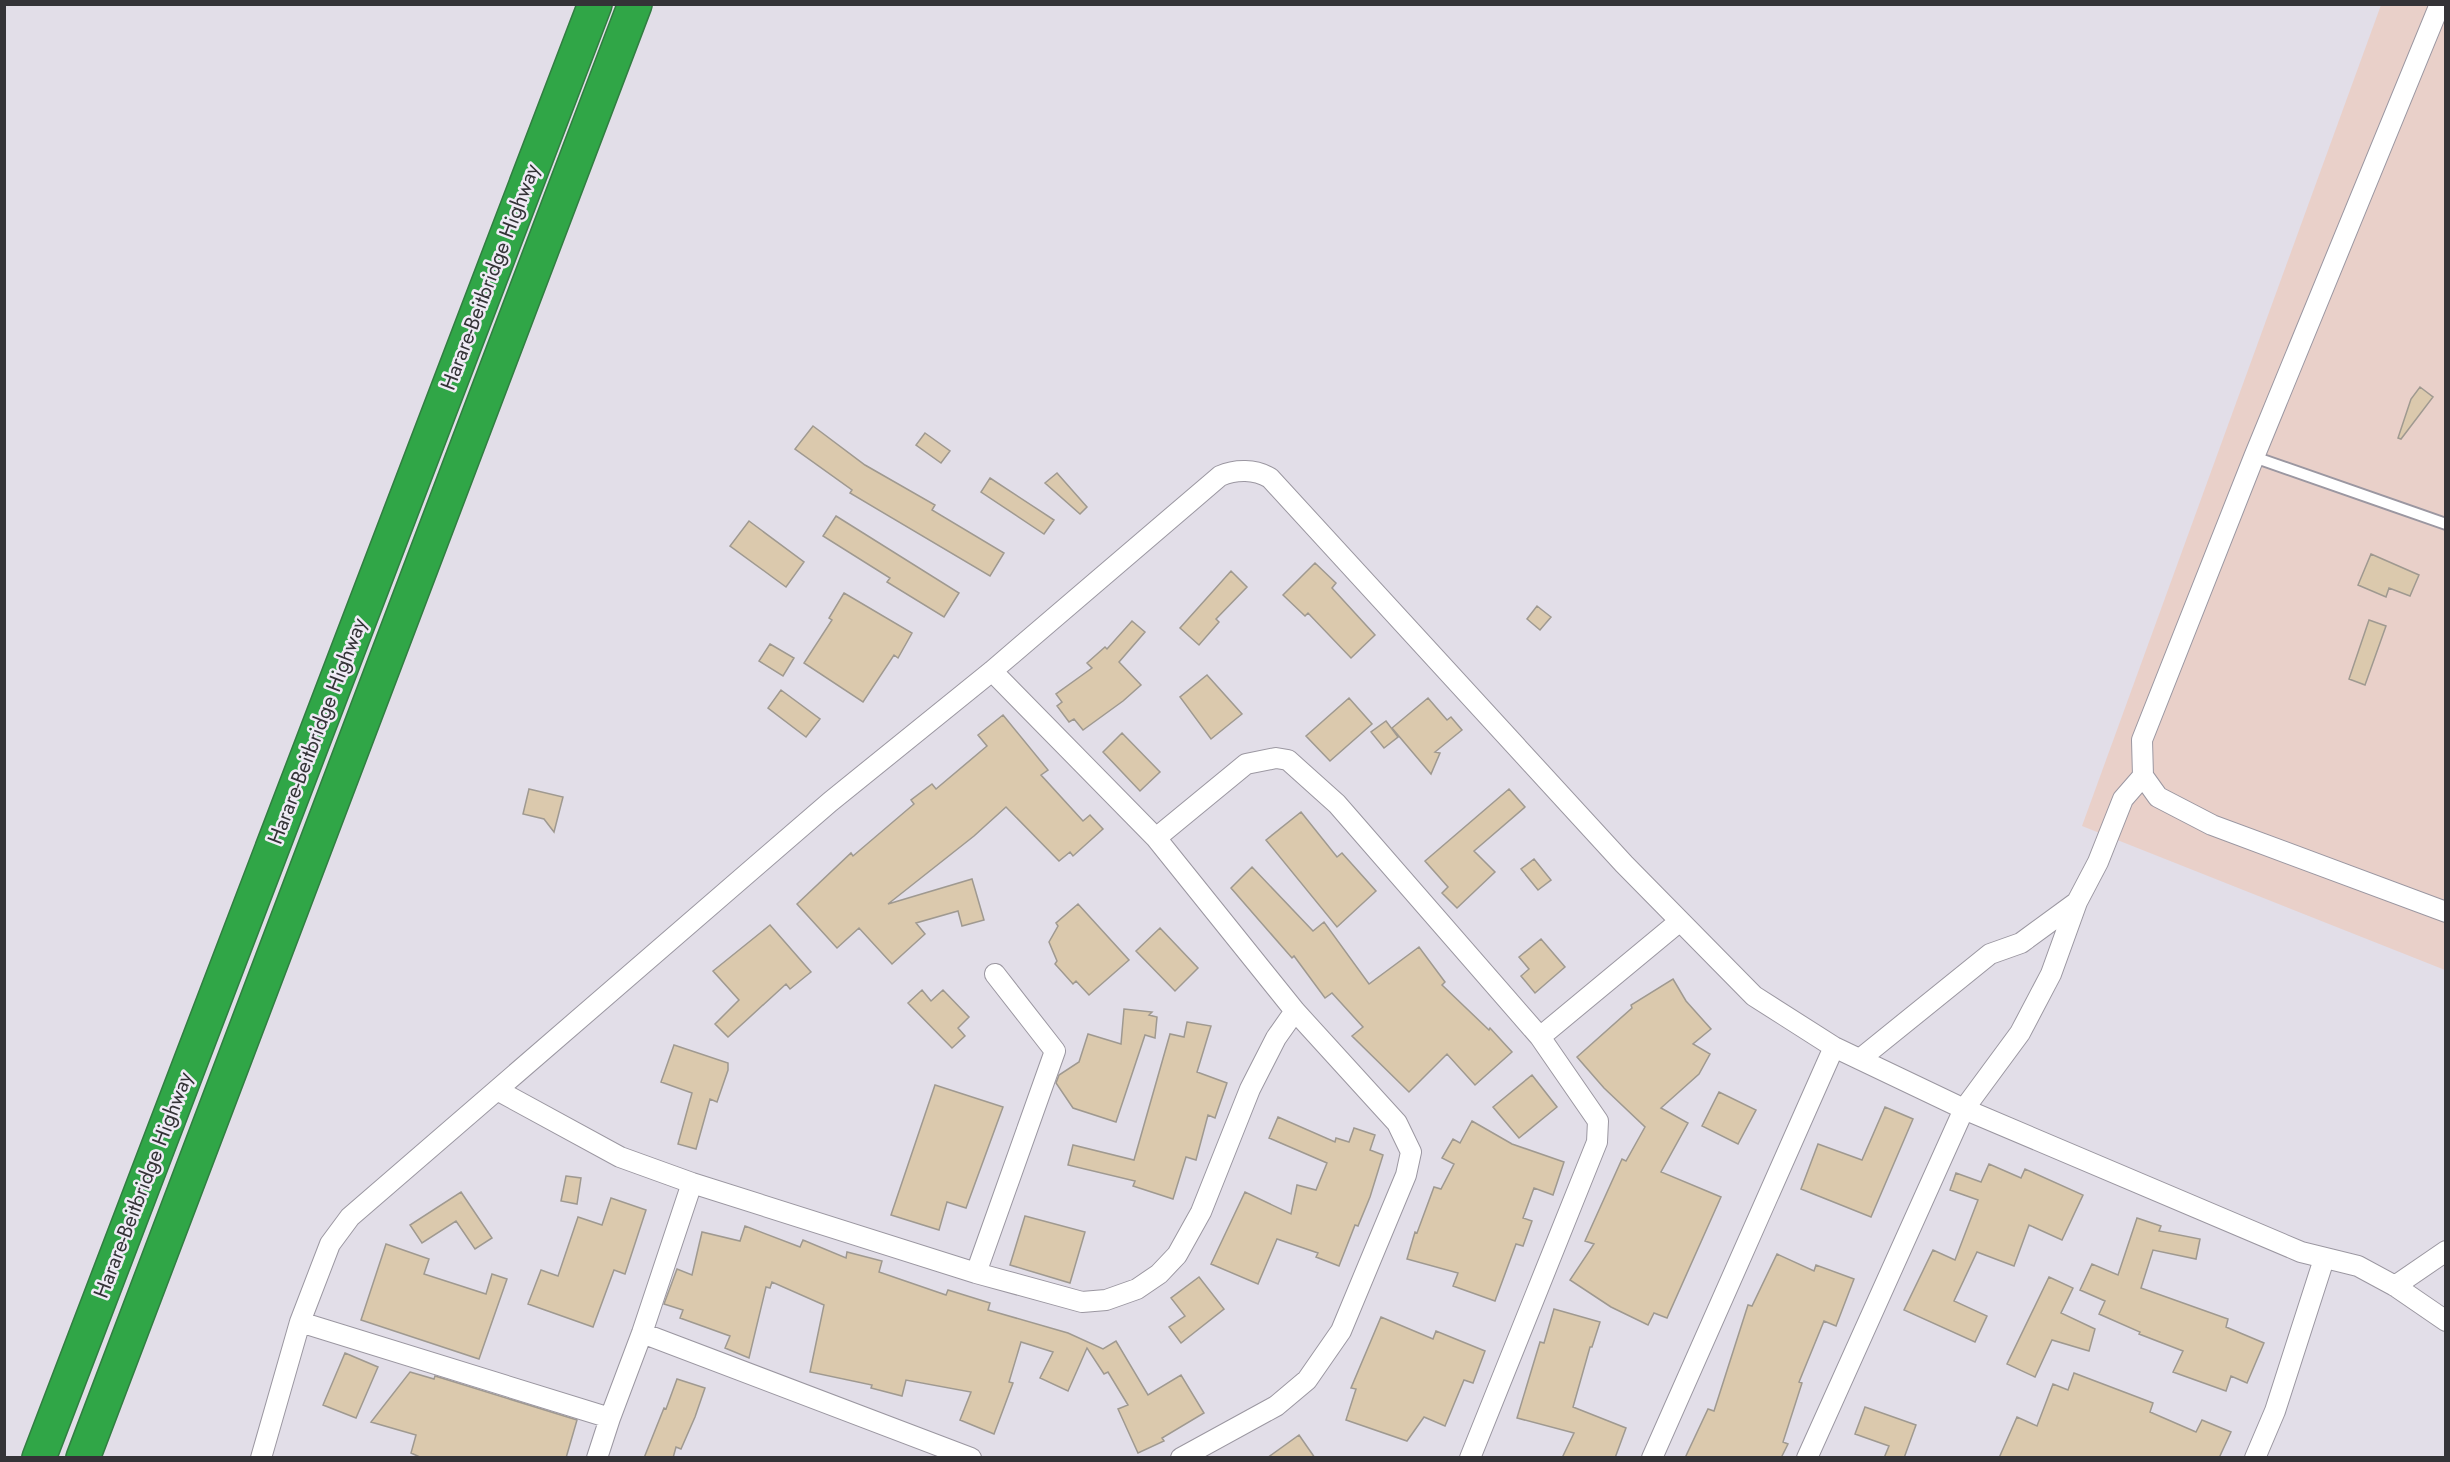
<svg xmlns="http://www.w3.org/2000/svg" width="2450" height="1462" font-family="Jost,sans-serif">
<rect width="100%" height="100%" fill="#e2dee8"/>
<path fill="#e9d0c9" d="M2381 5H2445V970L2082 826Z"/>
<path fill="#dbc9ad" stroke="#9f9990" stroke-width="1.5" d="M2420 387 2433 397 2401 439 2398 438 2411 399Z
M813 426 865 465 935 505 932 510 1004 553 990 576 850 493 852 490 795 449Z
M925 433 950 451 941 463 916 445Z
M1057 473 1087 507 1080 514 1045 483Z
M990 478 1054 520 1044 534 981 492Z
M836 516 959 593 944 617 887 582 890 578 823 536Z
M749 521 804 562 786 587 730 546Z
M2371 554 2419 575 2410 596 2389 588 2386 597 2358 585Z
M1315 563 1336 583 1332 588 1375 635 1351 658 1308 613 1305 616 1283 595Z
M1231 571 1247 587 1216 619 1219 622 1199 645 1180 628Z
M844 593 912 633 898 658 894 655 863 702 804 663 832 620 829 618Z
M1537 606 1551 617 1540 630 1527 619Z
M2369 620 2386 626 2365 685 2349 679Z
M1132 621 1145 632 1119 662 1141 685 1123 701 1083 730 1074 719 1069 722 1057 706 1062 702 1056 694 1092 668 1087 663 1105 647 1107 649Z
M770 644 794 658 783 676 759 661Z
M1207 675 1242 714 1211 739 1180 697Z
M781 690 820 719 806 737 768 708Z
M1349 698 1372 724 1330 761 1306 736Z
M1428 698 1447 720 1451 717 1462 730 1435 752 1440 753 1431 774 1392 728Z
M1003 715 1048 770 1041 775 1083 821 1090 815 1103 829 1073 856 1070 852 1059 861 1006 807 974 836 888 904 972 879 984 920 962 926 958 911 916 923 925 934 892 964 859 928 837 948 797 904 851 853 853 856 914 804 911 800 932 784 936 789 987 746 978 735Z
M1386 721 1398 737 1384 748 1371 732Z
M1122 733 1160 772 1140 791 1103 752Z
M529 789 563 797 554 832 544 819 523 814Z
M1509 789 1525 807 1474 851 1495 872 1457 908 1442 893 1448 887 1425 861Z
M1301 812 1337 857 1342 853 1376 891 1337 927 1266 840Z
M1534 859 1551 880 1538 890 1521 869Z
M1252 867 1313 931 1324 922 1369 984 1419 947 1445 982 1442 985 1489 1030 1490 1028 1512 1052 1475 1085 1447 1054 1409 1092 1352 1036 1363 1027 1332 993 1325 998 1294 956 1292 958 1231 888Z
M1078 904 1129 960 1089 995 1076 981 1073 984 1055 964 1057 961 1049 942 1058 926 1056 923Z
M770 925 811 972 790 989 786 984 728 1037 715 1024 739 1000 713 971Z
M1160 928 1198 968 1175 991 1136 951Z
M1541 939 1565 967 1535 993 1521 976 1529 969 1519 957Z
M1673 979 1686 1001 1711 1029 1693 1044 1710 1054 1699 1074 1661 1108 1688 1123 1661 1172 1721 1197 1667 1318 1654 1313 1648 1325 1611 1307 1570 1280 1594 1244 1585 1241 1622 1159 1626 1161 1645 1127 1604 1088 1577 1057 1632 1008 1631 1005Z
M922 990 931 1001 943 990 969 1017 958 1028 965 1036 952 1048 908 1003Z
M1124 1009 1152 1012 1149 1015 1157 1017 1155 1038 1145 1035 1116 1122 1073 1108 1056 1083 1059 1075 1079 1062 1088 1034 1121 1044Z
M1187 1022 1211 1026 1197 1072 1227 1083 1215 1118 1208 1115 1196 1160 1186 1157 1173 1199 1133 1186 1135 1181 1068 1165 1073 1145 1134 1160 1170 1034 1184 1037Z
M674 1045 728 1063V1070L717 1102 710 1099 696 1149 678 1144 692 1093 661 1082Z
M1532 1075 1557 1107 1519 1138 1493 1107Z
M935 1085 1003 1107 966 1208 947 1202 939 1230 891 1215Z
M1719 1092 1756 1110 1738 1144 1702 1126Z
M1885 1107 1913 1119 1871 1217 1801 1189 1818 1144 1862 1160Z
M1278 1117 1335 1142 1336 1138 1349 1142 1354 1128 1375 1135 1370 1150 1383 1155 1370 1197 1358 1226 1355 1225 1339 1266 1316 1257 1318 1253 1277 1239 1258 1284 1211 1264 1245 1192 1291 1214 1297 1185 1316 1190 1327 1163 1269 1138Z
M1472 1121 1512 1144 1564 1162 1553 1195 1534 1188 1523 1218 1532 1221 1523 1246 1516 1244 1495 1301 1453 1286 1458 1273 1407 1259 1415 1232 1417 1233 1434 1187 1441 1189 1454 1164 1442 1158 1453 1139 1460 1143Z
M1989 1164 2021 1178 2025 1169 2083 1195 2062 1240 2029 1225 2014 1266 1977 1252 1954 1301 1987 1316 1975 1342 1904 1310 1933 1250 1955 1260 1978 1200 1950 1190 1956 1173 1981 1182Z
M566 1176 581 1178 577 1204 561 1201Z
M461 1192 492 1238 475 1249 456 1221 422 1243 410 1225Z
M611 1198 646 1210 625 1274 614 1270 593 1327 528 1304 541 1270 558 1276 578 1217 602 1225Z
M1025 1216 1085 1232 1070 1283 1010 1265Z
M2137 1218 2161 1226 2159 1231 2200 1239 2196 1259 2153 1250 2141 1288 2228 1319 2226 1327 2264 1343 2247 1383 2231 1376 2226 1391 2173 1372 2183 1351 2139 1334 2140 1332 2099 1314 2105 1301 2080 1290 2092 1264 2118 1275Z
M745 1226 800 1247 803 1240 846 1258 847 1252 882 1261 879 1272 946 1295 948 1290 990 1303 988 1310 1068 1333 1103 1349 1116 1341 1148 1395 1181 1375 1204 1413 1162 1438 1164 1441 1138 1453 1118 1409 1128 1405 1108 1372 1104 1374 1087 1348 1068 1391 1040 1378 1053 1352 1021 1342 1009 1382 1013 1383 994 1434 960 1420 971 1392 906 1380 902 1396 871 1388 872 1385 810 1372 824 1305 772 1282 770 1288 766 1287 749 1358 725 1348 730 1336 680 1318 683 1310 664 1304 677 1269 692 1275 702 1232 740 1241Z
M386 1244 429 1259 424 1274 486 1294 492 1274 507 1279 479 1359 361 1320Z
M1777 1254 1814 1271 1816 1265 1854 1279 1836 1326 1824 1321 1799 1382 1802 1383 1783 1442 1788 1444 1781 1458H1685L1708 1409 1714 1411 1748 1305 1752 1306Z
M1199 1277 1224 1309 1181 1343 1169 1327 1185 1316 1171 1298Z
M2049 1277 2073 1288 2061 1313 2095 1329 2089 1351 2052 1340 2035 1377 2007 1364Z
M1554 1309 1600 1322 1592 1347H1590L1573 1407 1626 1428 1615 1458H1562L1574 1433 1517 1418 1540 1342 1544 1343Z
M1381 1317 1433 1339 1436 1331 1485 1351 1473 1383 1464 1380 1445 1426 1424 1417 1407 1441 1346 1420 1356 1389 1351 1388Z
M345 1353 378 1367 356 1418 323 1405Z
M410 1372 434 1379 435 1376 577 1420 566 1458H422L411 1453 416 1435 371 1422Z
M2074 1373 2153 1403 2150 1412 2196 1432 2202 1420 2231 1432 2219 1458H1999L2017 1417 2037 1426 2053 1384 2068 1390Z
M677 1379 705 1388 695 1417 681 1449 676 1447 673 1458H644L664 1408 666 1409Z
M1865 1407 1916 1425 1904 1458H1884L1889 1446 1855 1434Z
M1299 1435 1315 1458H1267Z"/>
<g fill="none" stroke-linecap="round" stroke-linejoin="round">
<defs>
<path id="lane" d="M2254 457 2446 524"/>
<path id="street" d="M2440 4 2254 457 2142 740 2143 776 2158 797 2212 825 2446 912
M992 671 1156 838 1295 1011 1397 1123 1411 1152 1406 1175 1341 1331 1307 1380 1276 1406 1181 1458
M1156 838 1246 764 1276 758 1288 760 1337 804 1540 1037 1598 1121 1597 1142 1470 1458
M1540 1037 1680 921
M1860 1059 1990 954 2021 943 2077 902
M497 1090 620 1157 692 1183 976 1273 1082 1302 1106 1300 1137 1289 1159 1274 1177 1255 1201 1212 1250 1089 1276 1038 1295 1011
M976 1273 1055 1051 995 974
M2395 1286 2446 1251
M300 1322 610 1418 642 1333 692 1183
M642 1333 971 1458
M261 1458 300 1322 330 1244 350 1217 830 802 992 671 1220 476C1236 469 1255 469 1270 478L1624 864 1754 996 1834 1047 1964 1109 2301 1252 2358 1266 2395 1286 2446 1321
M597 1458 610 1418
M1652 1458 1834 1047
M1807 1458 1964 1109 2020 1033 2051 974 2077 902 2098 862 2123 799 2143 776
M2255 1458 2275 1411 2324 1259"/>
<path id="highway" d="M39 1458 595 4
M83 1458 635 4"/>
</defs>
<use href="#lane" stroke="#9b97a1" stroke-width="14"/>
<use href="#street" stroke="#9b97a1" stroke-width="22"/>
<use href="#highway" stroke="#317e41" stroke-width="36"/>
<use href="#lane" stroke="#fff" stroke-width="10"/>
<use href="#street" stroke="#fff" stroke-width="20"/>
<use href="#highway" stroke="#30a647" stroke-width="33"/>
</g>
<g text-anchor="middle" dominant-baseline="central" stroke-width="5" stroke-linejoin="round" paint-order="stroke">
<g font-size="21" fill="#343337" stroke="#efebf5">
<text transform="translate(490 277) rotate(-69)">Harare-Beitbridge Highway</text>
<text transform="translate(317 731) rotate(-69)">Harare-Beitbridge Highway</text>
<text transform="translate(143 1185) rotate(-69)">Harare-Beitbridge Highway</text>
</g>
</g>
<rect width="2450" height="1462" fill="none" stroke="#343337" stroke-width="12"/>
</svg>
